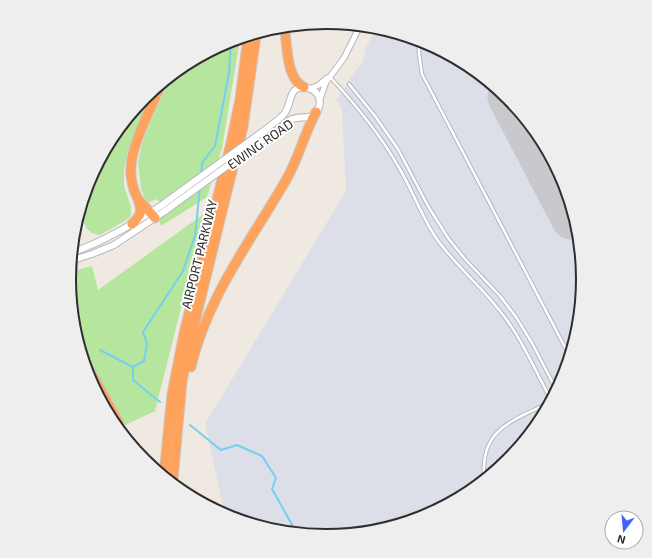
<svg xmlns="http://www.w3.org/2000/svg" width="652" height="558" font-family="'Exo 2',sans-serif">
<rect width="100%" height="100%" fill="#efe9e1"/>
<path fill="#dcdee8" d="M374 32 425 42 508 97 564 181 583 279 563 378 508 461 424 517 326 536 227 516 225 515 205 424 346 191 342 109 336 100 358 67 363 62 365 50Z"/>
<path fill="#b6e59e" d="M240 39 222 148 207 197 161 226 159 220 167 212 157 199 150 202 146 201 141 189 138 162 142 144 151 120 169 81 228 41Z
M153 92 128 151 124 170V186L131 207V215L128 219 102 234 98 235 92 233 87 229 83 221 84 205 89 180 144 97Z
M205 213 155 411 121 427 88 377 69 279 70 272 92 266 98 290Z"/>
<g fill="none" stroke-linecap="round" stroke-linejoin="round">
<path stroke="#75cff0" stroke-width="2" d="M201 175 202 163 215 146 229 73 231 41
M100 350 133 367
M160 402 133 380V367L144 361 147 344 143 332 183 271 195 236 200 187
M190 425 221 450 237 445 262 456 276 478 272 489 295 530"/>
<path stroke="#c9c8cc" stroke-width="39" d="M507 97 571 220"/>
<defs>
<path id="service" d="M419 41V54L422 74 568 353
M330 77C355 104 380 134 398 166 412 189 421 215 436 238 455 265 480 285 500 311 521 337 534 368 550 398
M349 84 375 116 398 149 428 206 448 238 465 259 500 296 516 317 532 343 556 389
M484 476C481 429 511 422 546 404"/>
<path id="minor" d="M310 89 319 85 327 78
M320 99 326 82 344 58 359 28"/>
<path id="tertiary" d="M265 130C271 125 279 120 284 114 293 103 287 84 308 88 312 89 316 92 318 95 320 99 320 104 319 107 313 123 300 114 290 120 283 125 276 131 270 135
M74 252C106 240 134 224 162 205
M73 260 92 254 114 245 165 211"/>
<path id="motorway" d="M285 30C287 47 287 80 304 87
M139 200 155 218
M132 224C135 221 138 218 140 214 142 205 137 198 134 190 132 183 130 175 131 168 131 146 151 108 160 87
M71 291 73 261
M85 362 119 423
M191 367C207 297 251 241 286 180 299 158 304 134 316 112
M164 474 172 394 184 333 231 143 240 99 248 37
M173 480 182 382 188 350 243 127 256 36"/>
</defs>
<use href="#service" stroke="#b4b7c1" stroke-width="4.5"/>
<use href="#minor" stroke="#b4b7c1" stroke-width="7"/>
<use href="#tertiary" stroke="#b4b7c1" stroke-width="8"/>
<use href="#motorway" stroke="#c9c9c9" stroke-width="11"/>
<use href="#service" stroke="#fff" stroke-width="2.5"/>
<use href="#minor" stroke="#fff" stroke-width="5"/>
<use href="#tertiary" stroke="#fff" stroke-width="6"/>
<use href="#motorway" stroke="#ffa35c" stroke-width="9"/>
<defs>
<path id="tertiary-bridge" d="M162 205 265 130
M165 211 270 135"/>
</defs>
<use href="#tertiary-bridge" stroke="#b4b7c1" stroke-width="8" stroke-linecap="butt"/>
<use href="#tertiary-bridge" stroke="#fff" stroke-width="6"/>
</g>
<g text-anchor="middle" dominant-baseline="central" stroke-width="4" stroke-linejoin="round" paint-order="stroke">
<g font-size="13" fill="#2e2e2e" stroke="#fff">
<text transform="translate(260 144) rotate(-35)">EWING ROAD</text>
<text transform="translate(199 254) rotate(-76)">AIRPORT PARKWAY</text>
</g>
</g>
<path d="M0 0H652V558H0ZM76 279a250 250 0 1 1 500 0a250 250 0 1 1-500 0Z" fill="#eee" fill-rule="evenodd"/>
<path fill="none" stroke="#2e2e2e" stroke-width="2" d="M76 279a250 250 0 1 1 500 0a250 250 0 1 1-500 0Z"/>
<g transform="translate(624 530) rotate(196)"><circle r="19" fill="#ffffff" stroke="#ababab"/>
<path d="M0-3L7 15L0 10L-7 15Z" fill="#4264fb"/>
<text y="-6" font-size="11" font-weight="bold" text-anchor="middle" fill="#2e2e2e">N</text>
</g>
</svg>
